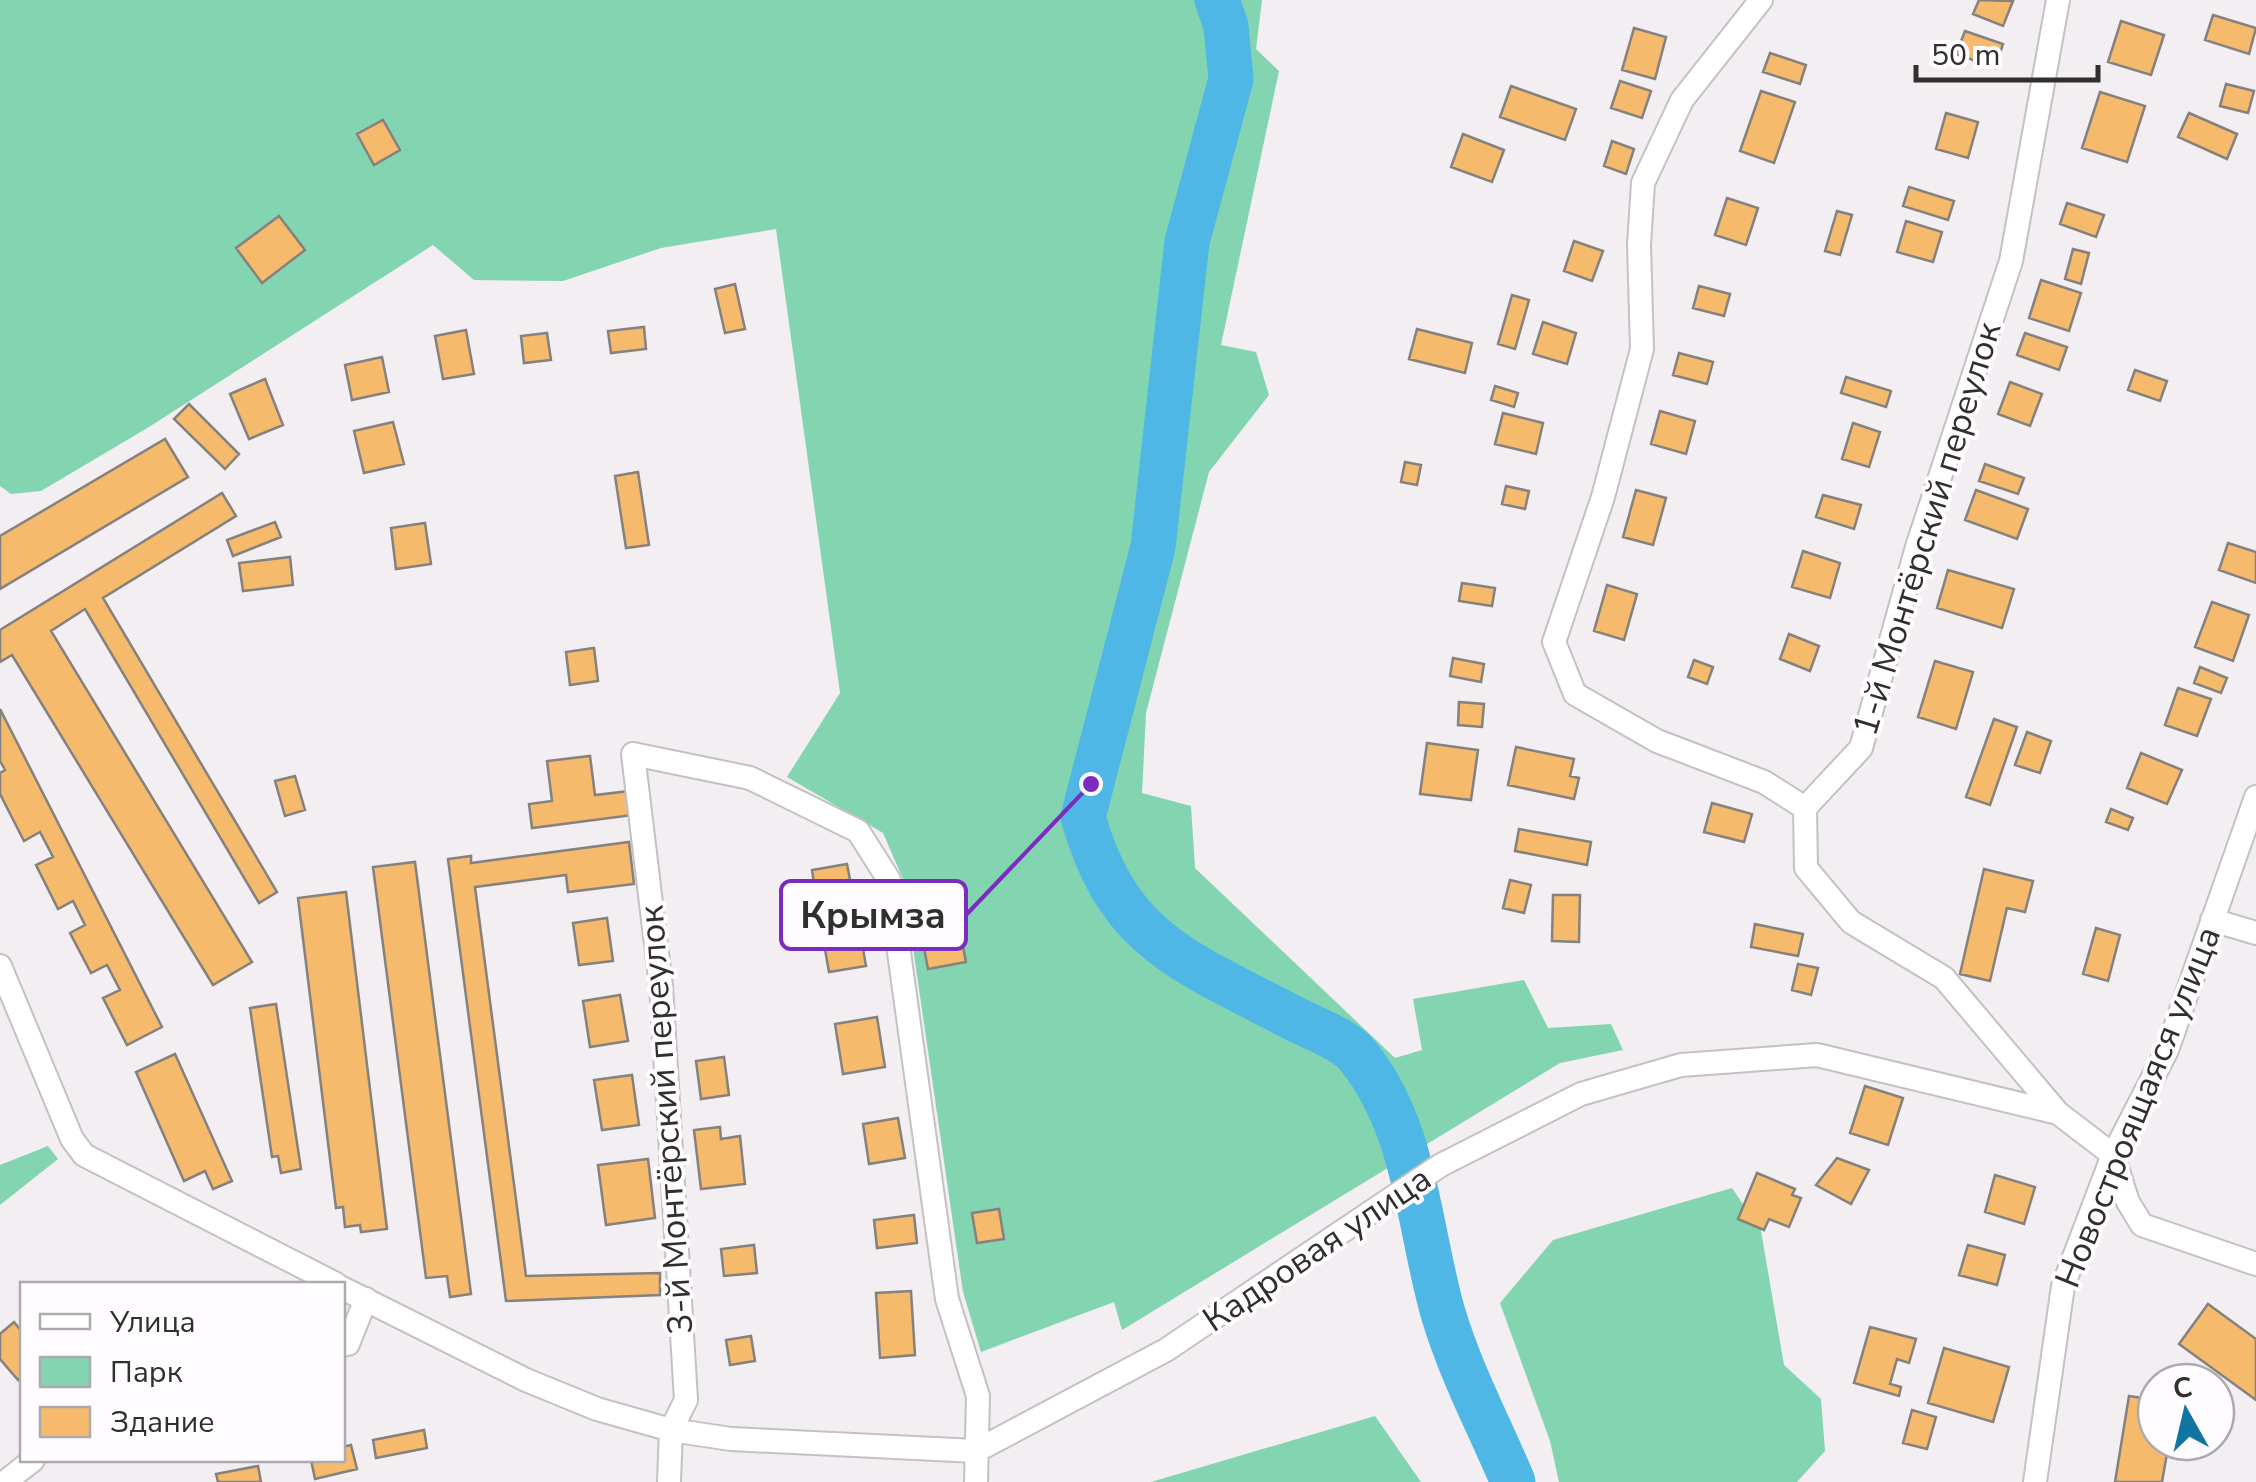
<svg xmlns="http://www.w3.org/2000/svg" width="2256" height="1482" font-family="'Nunito Sans',sans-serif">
<rect width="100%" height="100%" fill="#f2eef2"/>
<path fill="#83d4b1" d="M0 0H1262L1256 49 1279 71 1221 345 1256 352 1269 395 1209 472 1146 713 1142 793 1191 806 1195 868 1395 1058 1422 1050 1413 999 1524 980 1548 1028 1611 1024 1623 1050 1560 1063 1122 1330 1114 1302 981 1352 963 1292 903 879 883 833 787 777 840 693 776 229 661 248 563 281 474 280 433 245 149 427 41 491 11 494 0 486Z
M48 1146 58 1159 0 1205V1165Z
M1732 1188 1761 1231 1784 1365 1821 1399 1825 1451 1797 1482H1559L1550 1441 1500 1303 1553 1240Z
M1375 1416 1421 1482H1151Z"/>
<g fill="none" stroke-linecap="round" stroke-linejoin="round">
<path stroke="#4fb7e6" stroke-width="45" d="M1217 0 1226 26 1231 79 1187 242 1153 547 1083 817C1118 942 1187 962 1293 1018 1312 1028 1345 1039 1358 1056 1417 1129 1418 1226 1443 1313 1460 1371 1490 1427 1513 1482"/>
</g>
<path fill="#f6ba6d" stroke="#84817e" stroke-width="2.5" d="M1979 0 2013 1 2003 26 1973 14Z
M2213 15 2256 28 2249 54 2205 40Z
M2121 21 2164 35 2151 75 2108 62Z
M1634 28 1666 37 1655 79 1622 70Z
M1965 31 2003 44 1995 68 1956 54Z
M1770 53 1806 65 1800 84 1763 72Z
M1620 81 1651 91 1642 118 1611 108Z
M2226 84 2254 91 2248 113 2220 106Z
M1511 86 1576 109 1565 140 1500 117Z
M1761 91 1795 102 1774 163 1740 151Z
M2100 92 2145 106 2127 162 2082 148Z
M1946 113 1978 122 1968 158 1936 149Z
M2189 113 2237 134 2227 159 2178 137Z
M383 120 400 150 374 165 357 134Z
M1463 134 1504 150 1492 182 1451 167Z
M1612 141 1634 149 1626 174 1604 166Z
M1909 187 1954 201 1948 220 1903 206Z
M1727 198 1758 208 1746 245 1715 235Z
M2067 203 2104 215 2096 237 2060 224Z
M1837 211 1852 215 1840 255 1825 251Z
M279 216 305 250 262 283 236 248Z
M1906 221 1942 232 1933 262 1897 252Z
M1574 241 1603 251 1592 281 1564 271Z
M2073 249 2089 253 2081 284 2065 279Z
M2041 280 2081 293 2069 331 2029 318Z
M735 284 745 329 725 333 715 289Z
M1699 286 1730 294 1724 316 1693 308Z
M1512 295 1529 300 1515 349 1498 344Z
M1543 322 1576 333 1567 364 1533 354Z
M644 327 646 349 611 353 608 331Z
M1417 329 1472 343 1465 373 1409 359Z
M466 330 474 374 443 379 435 336Z
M547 333 551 360 524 363 521 336Z
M2025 333 2067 347 2059 370 2017 355Z
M1679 353 1713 362 1707 384 1673 375Z
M382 357 389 392 352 400 345 365Z
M2135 370 2167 381 2160 401 2128 390Z
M1846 377 1891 391 1886 407 1841 393Z
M265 379 283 425 249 439 230 394Z
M2010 382 2042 394 2030 426 1998 414Z
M1495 386 1518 393 1514 407 1491 400Z
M189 404 239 454 225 469 174 419Z
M1660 411 1695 421 1686 454 1651 444Z
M1503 413 1543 423 1536 454 1495 444Z
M393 422 404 464 364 473 354 431Z
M1853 423 1880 432 1869 467 1842 459Z
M165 439 188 477 0 589V536Z
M1405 462 1421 465 1417 485 1401 482Z
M1985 464 2024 478 2018 494 1979 481Z
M638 472 649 545 626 548 615 476Z
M1506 486 1529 491 1525 509 1502 504Z
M1636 490 1666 498 1653 545 1623 537Z
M1976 490 2028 509 2017 539 1965 520Z
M222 493 236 516 103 598 277 892 259 903 85 609 51 631 252 962 213 985 12 655 0 662V630Z
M1823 495 1861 505 1854 529 1816 517Z
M275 522 281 537 233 556 227 540Z
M425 523 431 564 396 569 391 528Z
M2228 543 2256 552V583L2219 570Z
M1803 551 1840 563 1830 598 1792 587Z
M290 557 293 585 243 591 239 563Z
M1948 570 2014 589 2002 628 1937 608Z
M1462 583 1495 588 1492 606 1459 601Z
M1607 585 1637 594 1624 640 1594 631Z
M2212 602 2249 615 2233 661 2195 647Z
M1789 634 1819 646 1810 671 1780 659Z
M594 648 598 681 570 685 566 652Z
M1453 658 1484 664 1481 682 1450 676Z
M1694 660 1713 667 1707 684 1688 677Z
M1935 661 1973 672 1956 729 1918 717Z
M2200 667 2227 678 2221 693 2194 683Z
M2178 688 2211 699 2197 736 2165 725Z
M1459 702 1484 704 1482 727 1458 725Z
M0 709 162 1027 127 1045 103 998 120 990 107 965 91 973 70 933 85 925 73 901 58 909 36 865 53 857 40 832 24 841 0 794V773L5 770 0 761Z
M1994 719 2017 727 1990 805 1966 797Z
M2027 732 2051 741 2040 773 2015 765Z
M1427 743 1478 750 1471 800 1420 794Z
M1516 747 1574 759 1570 776 1579 778 1574 799 1508 785Z
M2141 753 2182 770 2167 804 2127 788Z
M590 756 595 795 630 791 633 815 532 828 529 804 552 801 547 761Z
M295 776 305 810 285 816 275 781Z
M1712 803 1752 814 1744 842 1704 832Z
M2111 809 2133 818 2128 830 2106 822Z
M1519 829 1591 842 1587 865 1515 851Z
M629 842 634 884 568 892 566 875 475 887 526 1276 660 1273V1295L506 1301 448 859 471 856V863Z
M415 862 471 1294 450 1297 447 1276 426 1278 373 867Z
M847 864 852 890 816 896 812 870Z
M1984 869 2033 881 2025 912 2007 908 1990 981 1960 974Z
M1510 880 1531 885 1524 913 1503 908Z
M346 892 387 1229 361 1232 360 1225 345 1227 343 1207 336 1208 298 898Z
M953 893 966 962 928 969 915 900Z
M1553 895H1580L1579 942 1552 941Z
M607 918 613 961 579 965 573 923Z
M1755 924 1803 934 1798 956 1751 947Z
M2096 928 2120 935 2108 981 2083 974Z
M860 931 866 966 829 972 823 938Z
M1798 964 1818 968 1811 995 1792 990Z
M620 995 628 1041 590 1047 583 1001Z
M276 1004 301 1169 281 1173 278 1156 272 1157 250 1008Z
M877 1017 885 1067 843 1074 835 1024Z
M175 1054 232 1181 213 1189 205 1171 184 1181 136 1072Z
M724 1057 729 1095 701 1099 696 1061Z
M632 1075 639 1125 602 1130 594 1080Z
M1865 1086 1903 1098 1888 1145 1850 1133Z
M898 1118 905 1158 869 1164 863 1124Z
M720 1127 721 1139 740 1136 745 1184 701 1189 694 1130Z
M1837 1158 1869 1170 1851 1204 1816 1185Z
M648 1159 655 1218 606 1225 598 1165Z
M1757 1173 1795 1189 1792 1195 1801 1198 1789 1227 1769 1219 1764 1230 1738 1219Z
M1995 1175 2035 1187 2024 1224 1985 1212Z
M999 1209 1004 1239 977 1243 972 1213Z
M914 1215 917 1243 877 1248 874 1220Z
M754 1245 757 1273 724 1276 721 1249Z
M1968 1245 2005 1255 1997 1285 1959 1275Z
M911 1291 915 1355 880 1358 876 1293Z
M2208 1304 2256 1339V1400L2179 1344Z
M14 1322 22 1332V1375L18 1380 0 1359V1334Z
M1870 1327 1916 1339 1909 1363 1897 1359 1890 1384 1901 1387 1899 1396 1854 1383Z
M751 1336 755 1361 730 1365 726 1340Z
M1944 1348 2009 1367 1993 1422 1928 1403Z
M2129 1396 2156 1400V1442H2169L2162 1482H2115Z
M1912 1410 1936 1417 1927 1449 1903 1443Z
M424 1430 427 1448 376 1458 373 1440Z
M351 1445 357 1469 315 1479 311 1460H342V1447Z
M258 1466 261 1482H218L216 1474Z"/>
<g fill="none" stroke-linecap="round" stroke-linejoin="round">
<defs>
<path id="minor" d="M1761 0 1682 100 1643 183 1639 245 1642 349 1603 497 1554 642 1575 694 1657 741 1764 782 1805 808
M2212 920 2256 933
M0 966 72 1139 84 1155 336 1284
M2058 1113 1944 978 1851 922 1806 868 1805 808 1861 748 1917 547 2011 261 2058 0
M342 1288 526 1380 597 1409 671 1430 731 1439 976 1451 1166 1350 1441 1165 1581 1094 1681 1065 1817 1055 2058 1113 2113 1155 2128 1202 2142 1225 2256 1264
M342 1345 348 1344 366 1299
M5 1482 33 1460
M669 1482 671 1430 686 1400 661 986 633 754 750 778 858 831 889 880 947 1299 978 1396 976 1482
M2035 1482 2063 1286 2113 1155 2167 1050 2256 797"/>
</defs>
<use href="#minor" stroke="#c4c1c5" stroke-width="26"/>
<use href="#minor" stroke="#fff" stroke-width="22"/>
</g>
<g text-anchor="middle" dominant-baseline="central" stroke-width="8" stroke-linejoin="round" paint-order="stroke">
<g font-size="35" fill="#302f30" stroke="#fffcff">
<text transform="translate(1927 529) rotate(-73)">1-й Монтёрский переулок</text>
<text transform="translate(2138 1107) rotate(-68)">Новостроящаяся улица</text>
<text transform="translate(666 1120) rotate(-94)">3-й Монтёрский переулок</text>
<text transform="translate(1317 1249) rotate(-34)">Кадровая улица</text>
</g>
</g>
<path fill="none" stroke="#7b2cbf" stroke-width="4" d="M1091 784L966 915"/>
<circle fill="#7b2cbf" stroke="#fffcff" stroke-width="4" cx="1091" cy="784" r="10"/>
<rect fill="#fffcff" stroke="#7b2cbf" stroke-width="4" x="781" y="881" width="185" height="68" rx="10"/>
<g font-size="38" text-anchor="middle" font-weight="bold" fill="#302f30">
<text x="873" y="928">Крымза</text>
</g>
<rect x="20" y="1282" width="325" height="180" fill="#fffcff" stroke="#acaaac" stroke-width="2.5"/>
<rect x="40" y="1314" width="50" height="15" fill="#ffffff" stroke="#acaaac" stroke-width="2.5"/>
<text x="110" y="1332" font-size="30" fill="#302f30">Улица</text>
<rect x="40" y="1357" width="50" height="30" fill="#83d4b1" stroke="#acaaac" stroke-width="2.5"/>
<text x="110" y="1382" font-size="30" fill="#302f30">Парк</text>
<rect x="40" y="1407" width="50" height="30" fill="#f6ba6d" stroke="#acaaac" stroke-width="2.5"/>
<text x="110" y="1432" font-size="30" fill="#302f30">Здание</text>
<g transform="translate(2186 1412) rotate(352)"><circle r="48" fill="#fffcff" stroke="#acaaac" stroke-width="2.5"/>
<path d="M0-8L18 38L0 25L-18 38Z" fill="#1175a1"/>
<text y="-15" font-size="28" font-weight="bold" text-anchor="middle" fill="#302f30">С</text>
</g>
<path d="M1916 65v15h182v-15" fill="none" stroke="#302f30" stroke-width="5"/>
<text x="1931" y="65" font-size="30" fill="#302f30" stroke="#fffcff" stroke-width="8" paint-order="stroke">50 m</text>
</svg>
